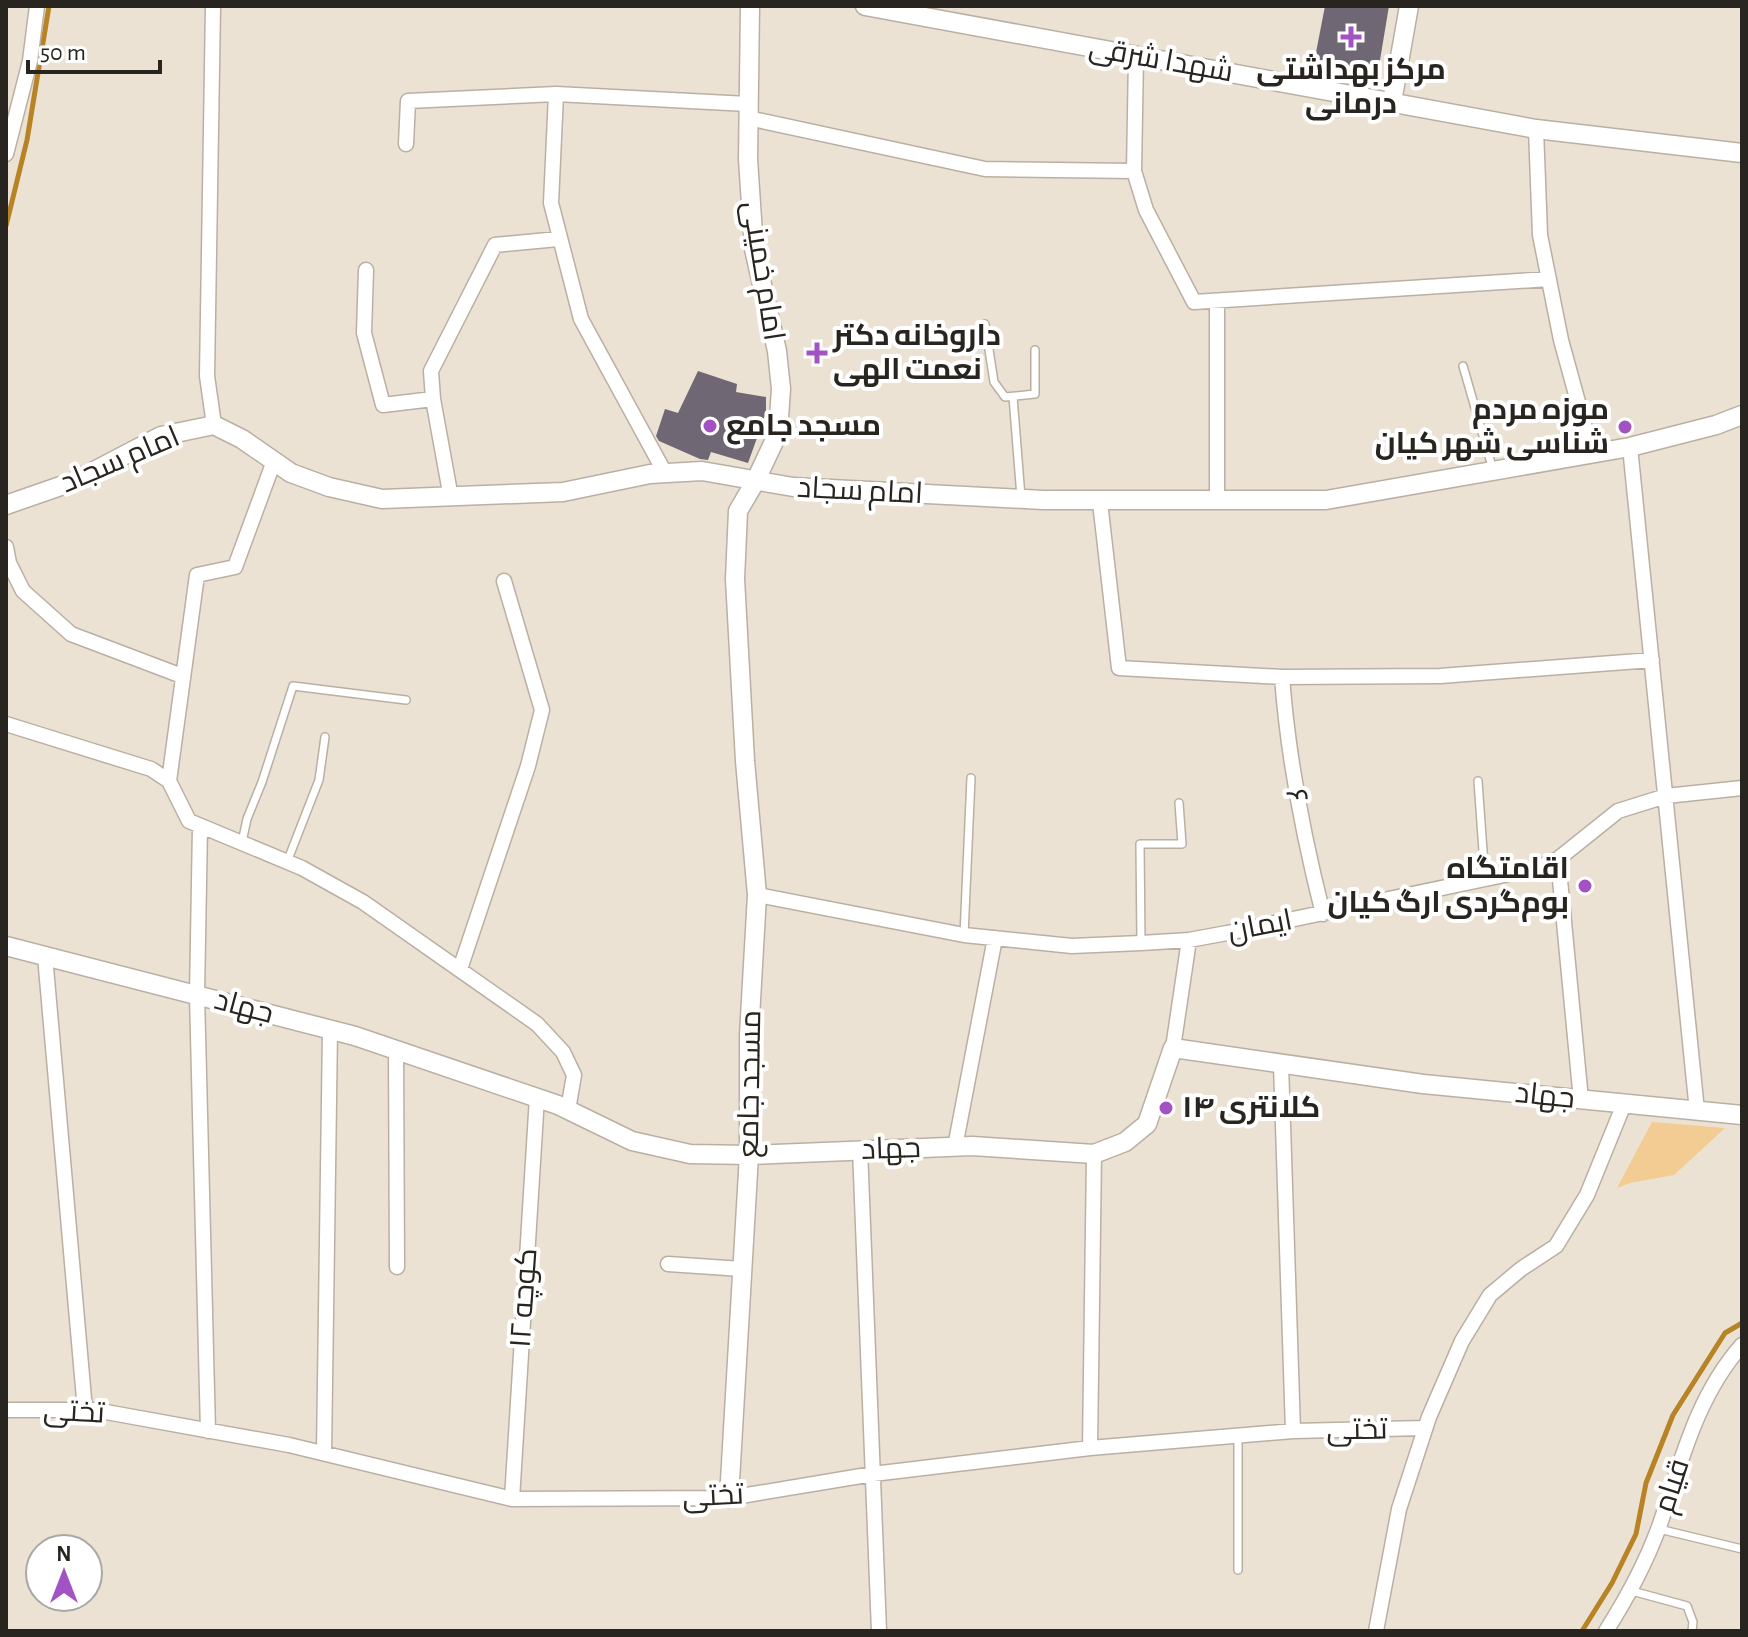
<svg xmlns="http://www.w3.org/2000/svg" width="1748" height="1637" font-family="'Alegreya Sans',Cairo,sans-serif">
<rect width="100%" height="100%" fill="#ece2d4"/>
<path fill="#f2cc93" d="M1652 1122 1725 1128 1674 1175 1630 1183 1617 1188Z"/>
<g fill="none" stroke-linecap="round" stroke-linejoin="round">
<path stroke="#b78325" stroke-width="5" d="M6 226 27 140 49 6
M1582 1631 1612 1583 1636 1534 1646 1483 1673 1415 1725 1333 1742 1323"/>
</g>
<path fill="#6f6773" d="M1325 6H1389L1377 78 1313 68Z
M698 371 737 384 736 392 766 397V413L748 463 711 452 708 460 700 459 659 441 656 436 665 409 678 413Z"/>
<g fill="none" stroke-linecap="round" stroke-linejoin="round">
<defs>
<path id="service" d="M985 324 994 382 1005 397 1035 394V350
M1463 366 1493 470
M1013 397 1021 497
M1478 781 1485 879
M242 842 247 819 262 782 293 686 406 700
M287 862 319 780 325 737
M964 935 971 778
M1141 943 1140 844H1182L1179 803
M1238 1435V1570
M1659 1529 1742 1549
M1632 1591 1687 1606 1693 1622 1692 1631"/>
<path id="minor" d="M213 6 207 376 214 425
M1136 56 1134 171 1146 210 1194 302 1549 279
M556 94 551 203 581 319 665 473
M748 118 985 169 1134 171
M1536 129 1540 235 1561 340 1592 453
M406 144 408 101 556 94 748 104
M6 154 30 61 37 6
M366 270 364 333 383 405 433 399
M1217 302V499
M1630 447 1697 1111
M451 498 433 399 431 371 495 245 558 239
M1100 502 1119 668 1282 677 1440 676 1652 660
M6 547 9 563 23 591 71 634 182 676
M1282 677C1288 758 1303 835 1323 914
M6 724 151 769 169 781 189 821 302 868 363 902 537 1024 563 1052 574 1075 568 1110
M169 781 197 575 235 567 274 461
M200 826 197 995 208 1431
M1558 859 1581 1100
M757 895 964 935 1072 946 1141 943 1189 940 1227 933 1537 868 1558 859 1618 811 1666 796 1742 788
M45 956 85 1410
M460 969 528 766 542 710 504 581
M1173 1048 1189 940
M396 1049 397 1267
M1281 1064 1293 1431
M955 1147 995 938
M860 1149 879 1631
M668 1264 742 1269
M6 1410H95L289 1445 512 1499 729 1498 873 1474 1090 1448 1293 1431 1425 1428
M1090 1448 1094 1154
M324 1453 330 1029
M512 1499 537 1097
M1376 1631 1399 1509 1429 1417 1462 1341 1490 1295 1521 1269 1556 1246 1587 1195 1624 1104
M1606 1631C1627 1598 1645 1565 1659 1527 1681 1463 1696 1397 1742 1345"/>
<path id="tertiary" d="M865 6 1536 129 1742 153
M1392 102 1409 6
M6 505 75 481 161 436 214 425 242 439 291 473 329 487 382 499 563 492 650 474 702 471 793 487 1043 500H1326L1630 447 1716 425 1742 415
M6 946 355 1036 558 1105 632 1141 690 1154 749 1155 972 1146 1094 1154 1125 1142 1147 1124 1173 1048 1423 1084 1742 1115
M729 1498 749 1155V1035L757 895 745 761 735 579 738 511 755 482 778 433 781 389 777 351 754 249 748 159 750 6"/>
</defs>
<use href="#service" stroke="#b9b0a3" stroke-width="10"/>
<use href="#minor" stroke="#b9b0a3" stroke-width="17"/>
<use href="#tertiary" stroke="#b9b0a3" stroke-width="21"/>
<use href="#service" stroke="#fff" stroke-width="7"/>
<use href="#minor" stroke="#fff" stroke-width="14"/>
<use href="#tertiary" stroke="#fff" stroke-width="18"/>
</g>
<g fill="#a252c2" stroke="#fff" stroke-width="3">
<path d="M1347 25h8v8h8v8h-8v8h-8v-8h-8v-8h8z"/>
<path d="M813 341h8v8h8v8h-8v8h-8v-8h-8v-8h8z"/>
<circle cx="710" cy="426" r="8"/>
<circle cx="1625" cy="427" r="8"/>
<circle cx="1585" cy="886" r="8"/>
<circle cx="1166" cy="1108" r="8"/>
</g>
<g text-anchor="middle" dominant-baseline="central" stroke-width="8" stroke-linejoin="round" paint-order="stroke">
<g font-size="30" fill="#28241f" stroke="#fff">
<text transform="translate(1161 60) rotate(10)">شهدا شرقی</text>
<text transform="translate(763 271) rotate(81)">امام خمینی</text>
<text transform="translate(120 460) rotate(-23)">امام سجاد</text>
<text transform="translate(860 491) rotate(3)">امام سجاد</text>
<text transform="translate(1296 796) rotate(80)">۶</text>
<text transform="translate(1260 926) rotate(-11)">ایمان</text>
<text transform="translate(244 1007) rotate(15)">جهاد</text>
<text transform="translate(750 1084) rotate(-89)">مسجد جامع</text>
<text transform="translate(1545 1096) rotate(6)">جهاد</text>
<text transform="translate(891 1149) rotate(-2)">جهاد</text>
<text transform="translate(524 1298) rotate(-86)">کوچه ۱۲</text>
<text transform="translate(74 1412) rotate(3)">تختی</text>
<text transform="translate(1357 1430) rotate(-1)">تختی</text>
<text transform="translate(1672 1486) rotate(-72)">قیام</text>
<text transform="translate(713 1496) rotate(-3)">تختی</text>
</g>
<g font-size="30" font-weight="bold" fill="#28241f" stroke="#fff" text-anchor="start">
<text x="1351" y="70" text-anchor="middle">مرکز بهداشتی<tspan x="1351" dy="34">درمانی</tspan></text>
<text x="833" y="336">داروخانه دکتر<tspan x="833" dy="34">نعمت الهی</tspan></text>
<text x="1609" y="410" text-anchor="end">موزه مردم<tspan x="1609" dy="34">شناسی شهر کیان</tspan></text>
<text x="726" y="426">مسجد جامع</text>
<text x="1569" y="869" text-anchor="end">اقامتگاه<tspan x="1569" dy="34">بوم‌گردی ارگ کیان</tspan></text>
<text x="1182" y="1108">کلانتری ۱۴</text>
</g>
</g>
<rect width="1748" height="1637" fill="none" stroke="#28241f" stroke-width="16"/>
<g transform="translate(64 1573)"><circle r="38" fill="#ffffff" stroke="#a9a7a5" stroke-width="2"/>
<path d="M0-6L14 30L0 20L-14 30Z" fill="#a252c2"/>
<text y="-12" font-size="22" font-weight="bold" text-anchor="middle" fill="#28241f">N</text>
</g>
<path d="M28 60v12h132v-12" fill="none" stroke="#28241f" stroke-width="4"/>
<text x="40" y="60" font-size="24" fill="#28241f" stroke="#ffffff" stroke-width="6" paint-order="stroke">50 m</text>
</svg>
